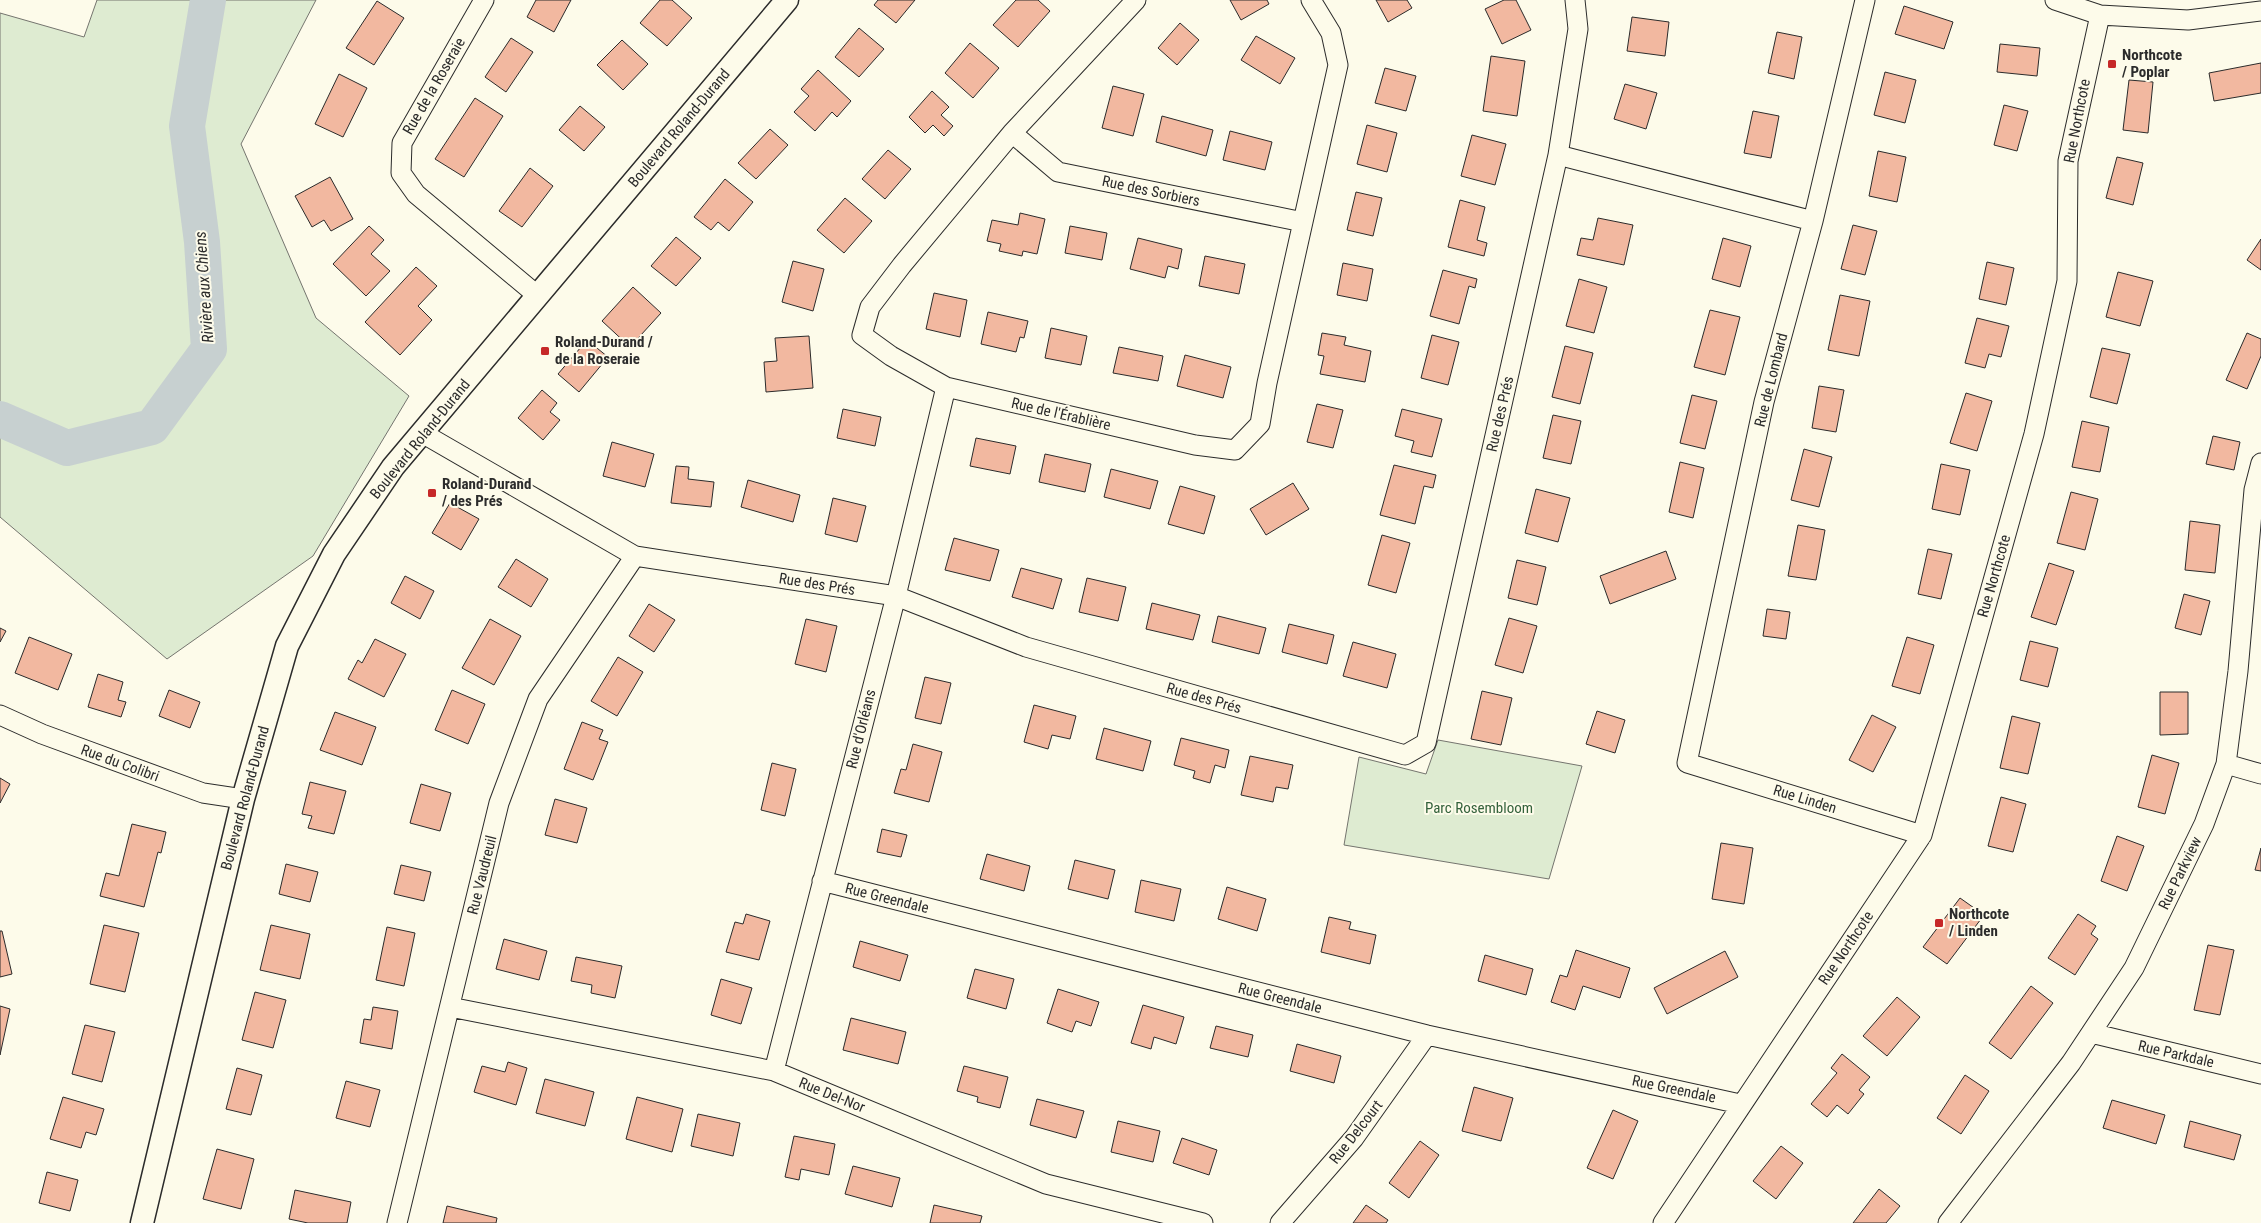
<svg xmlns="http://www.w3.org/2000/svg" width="2261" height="1223" font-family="'Roboto Condensed',sans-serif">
<rect width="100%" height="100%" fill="#fdfbea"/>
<path fill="#deebd1" stroke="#74746e" d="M97 0H316L241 144 316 318 409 396 313 556 167 659 0 517V13L84 37Z
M1438 740 1582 766 1549 879 1344 845 1359 757 1426 774Z"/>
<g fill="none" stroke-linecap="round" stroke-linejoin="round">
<path stroke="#c7d0d0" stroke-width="36" d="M0 419 67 448 152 427 209 349 202 242 187 126 208 0"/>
</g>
<path fill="#f2b8a0" stroke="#2b2b2b" d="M536 0H571L554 32 527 17Z
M660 0H672L692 18 667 46 640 23Z
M878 0H915L896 23 874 5Z
M1016 0H1038L1050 11 1018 47 993 25Z
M1230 0H1267L1269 4 1241 20Z
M1376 0H1407L1412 8 1388 22Z
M1504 0H1516L1531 30 1502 44 1485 9Z
M377 1 404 18 374 65 346 48Z
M1904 6 1953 22 1944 49 1895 34Z
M1632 17 1669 22 1665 56 1627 51Z
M1180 23 1199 40 1177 65 1158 48Z
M859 28 884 49 859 77 835 57Z
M1777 32 1802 37 1794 79 1768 73Z
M1256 36 1295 58 1280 84 1241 60Z
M511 38 533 52 506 92 485 77Z
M622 40 648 64 623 90 597 65Z
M970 43 999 68 973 98 945 73Z
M2000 44 2040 48 2037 76 1997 72Z
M1491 56 1525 61 1517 116 1483 111Z
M2261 63V93L2214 101 2209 73Z
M1385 68 1416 76 1406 111 1375 103Z
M818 70 851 101 837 117 832 112 815 131 794 112 809 96 801 89Z
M1885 72 1916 80 1905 123 1874 115Z
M339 74 367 88 343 137 315 124Z
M2129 80 2153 82 2148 133 2123 130Z
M1625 84 1657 93 1646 129 1614 119Z
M1113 86 1144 94 1133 136 1102 128Z
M932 91 949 107 941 115 953 126 944 136 933 125 925 133 909 117Z
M475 98 503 116 464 177 435 159Z
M2004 105 2028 111 2017 151 1994 145Z
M580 106 605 127 584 151 559 130Z
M1753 111 1779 116 1771 158 1744 153Z
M1162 116 1213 130 1206 156 1156 142Z
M1367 125 1397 133 1387 172 1357 164Z
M770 129 788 145 756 179 738 163Z
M1230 131 1272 142 1265 170 1223 160Z
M1472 135 1506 144 1495 185 1461 176Z
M888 150 911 169 885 199 862 179Z
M1878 151 1906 157 1897 202 1869 196Z
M2117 157 2143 163 2133 205 2106 198Z
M530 168 553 186 522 227 499 211Z
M330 177 353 219 331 231 324 220 312 227 295 196Z
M725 179 753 202 729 231 718 222 711 230 694 217Z
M1356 192 1382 198 1373 236 1347 230Z
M845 198 872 221 844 253 817 230Z
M1460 200 1485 207 1477 240 1487 243 1484 256 1448 247Z
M1020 213 1045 219 1037 254 1023 251 1022 256 999 251 1001 244 987 241 992 220 1018 225Z
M1598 218 1633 225 1624 265 1577 255 1581 238 1593 240Z
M1853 225 1877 231 1865 275 1841 269Z
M369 226 384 240 371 254 390 271 366 296 333 264Z
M1070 226 1107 233 1102 260 1065 253Z
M676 237 701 258 676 286 651 266Z
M1138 238 1182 249 1178 269 1168 266 1165 278 1130 269Z
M1723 238 1751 246 1740 287 1712 279Z
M2261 239V270L2247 260Z
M1205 256 1245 264 1239 294 1199 286Z
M793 261 824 269 813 311 782 302Z
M1987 262 2014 268 2006 305 1979 299Z
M1343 263 1373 269 1367 301 1337 295Z
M416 267 437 286 418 306 432 320 400 355 365 322Z
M1443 270 1477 279 1475 288 1469 286 1459 324 1430 316Z
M2118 272 2153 281 2140 326 2106 317Z
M1579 279 1607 287 1594 333 1566 326Z
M633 287 661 313 630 347 602 321Z
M934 293 967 300 960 337 926 329Z
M1840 295 1870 301 1859 356 1828 350Z
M1710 310 1740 317 1725 375 1694 367Z
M988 312 1028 321 1024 338 1020 337 1016 352 981 344Z
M1977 318 2009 326 2001 357 1989 354 1985 368 1965 363Z
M1051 328 1087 336 1081 365 1045 358Z
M1322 333 1346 337 1344 345 1371 351 1365 382 1320 374 1324 356 1318 355Z
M2247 333 2261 339V356L2247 389 2226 380Z
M1432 335 1459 342 1448 385 1421 378Z
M809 336 813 388 766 392 764 362 777 361 775 338Z
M587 340 608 357 579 392 558 374Z
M1565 346 1593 353 1580 404 1552 397Z
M1119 347 1163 356 1158 381 1113 373Z
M2102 348 2130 354 2117 404 2090 397Z
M1185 355 1231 367 1223 398 1177 386Z
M1819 386 1844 390 1836 432 1812 428Z
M542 390 557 403 550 412 560 420 543 440 518 418Z
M1966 393 1992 401 1977 451 1950 443Z
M1692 395 1717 401 1705 449 1680 443Z
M1317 404 1343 410 1333 448 1307 442Z
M843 409 881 417 875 446 837 438Z
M1402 409 1442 419 1432 457 1411 452 1414 441 1395 436Z
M1553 415 1581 421 1571 464 1543 458Z
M2082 421 2109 427 2100 472 2072 467Z
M2213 436 2240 442 2234 470 2206 464Z
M976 438 1016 446 1010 474 970 466Z
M612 442 654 454 645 487 603 476Z
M1804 449 1832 457 1819 507 1791 500Z
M1045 454 1091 464 1085 492 1039 482Z
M1680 462 1704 468 1693 518 1669 512Z
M1941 464 1970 470 1960 515 1932 509Z
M1394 465 1436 475 1433 488 1424 486 1415 524 1380 515Z
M676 466 689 467 688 479 714 482 711 507 671 503Z
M1111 469 1158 481 1150 509 1104 497Z
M748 480 800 495 793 522 741 507Z
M1293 483 1309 509 1266 535 1250 509Z
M1180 486 1215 496 1204 534 1168 524Z
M1536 489 1570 498 1558 542 1525 533Z
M2071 492 2098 499 2085 550 2057 543Z
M833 498 866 506 857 542 825 534Z
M450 503 479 519 461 550 432 533Z
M2190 521 2220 525 2215 573 2185 570Z
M1798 525 1825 530 1816 580 1788 576Z
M1382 535 1410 543 1396 593 1368 585Z
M954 538 999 550 990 581 945 570Z
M1928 549 1952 554 1941 599 1918 594Z
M1666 551 1676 579 1610 604 1600 576Z
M516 559 548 579 531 607 498 587Z
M1517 560 1546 567 1537 605 1508 598Z
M2049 563 2074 571 2056 625 2031 617Z
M1021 568 1062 579 1053 609 1012 597Z
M405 576 434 591 420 619 391 603Z
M1087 578 1126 587 1118 621 1079 612Z
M2184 594 2210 601 2201 635 2175 628Z
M1152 603 1200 615 1193 640 1146 629Z
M649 604 675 620 654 652 629 636Z
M1767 609 1790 612 1786 639 1763 636Z
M1218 616 1266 628 1259 654 1212 642Z
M1509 618 1537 626 1523 673 1495 665Z
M490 619 521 636 494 685 462 668Z
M806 619 837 626 826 672 795 664Z
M1289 624 1334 635 1327 664 1282 652Z
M0 628 6 631 0 642Z
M29 637 72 654 58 690 15 673Z
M1907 637 1934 645 1920 694 1892 686Z
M375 639 406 654 384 697 348 679 358 660 362 663Z
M2030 641 2058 648 2048 687 2020 680Z
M1353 642 1396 654 1387 688 1343 676Z
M618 657 643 672 617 716 591 701Z
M98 674 123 682 118 700 126 702 121 717 88 707Z
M925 677 951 683 941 724 915 718Z
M169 690 200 702 190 728 159 716Z
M452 690 485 704 468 744 435 730Z
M1482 691 1512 698 1501 745 1471 739Z
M2160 692H2188V734L2160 735Z
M1034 705 1076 716 1070 739 1052 735 1048 749 1024 742Z
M1597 711 1625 720 1615 753 1586 744Z
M335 712 376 727 362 765 320 750Z
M1872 715 1896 727 1873 772 1849 760Z
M2012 716 2040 723 2028 774 2000 768Z
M582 722 603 730 599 739 608 742 593 780 564 769Z
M1104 728 1151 741 1143 771 1096 759Z
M1181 738 1229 750 1225 768 1215 765 1210 783 1193 778 1195 771 1174 765Z
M913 744 942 752 929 802 894 793 901 769 906 770Z
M2152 755 2179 763 2165 814 2138 807Z
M1250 756 1293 765 1288 789 1276 787 1273 802 1241 795Z
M772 763 796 769 785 816 761 810Z
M0 778 10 784 0 803Z
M310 782 346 791 334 834 308 828 312 816 302 814Z
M421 784 451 793 440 831 410 823Z
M2001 797 2026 804 2013 852 1988 846Z
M555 799 587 808 577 843 545 835Z
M132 824 166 832 161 853 158 852 144 907 100 896 106 873 119 876Z
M882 829 907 835 901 857 877 852Z
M2117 836 2144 846 2127 891 2101 881Z
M1721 843 1753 848 1744 904 1712 899Z
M2261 848V871L2255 870Z
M987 854 1030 866 1024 891 980 879Z
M1075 860 1115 870 1108 899 1068 889Z
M286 864 318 872 310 902 279 894Z
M401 865 431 872 424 901 394 894Z
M1141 880 1181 889 1174 921 1135 912Z
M1227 887 1266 899 1257 931 1218 919Z
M1960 898 1984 915 1947 964 1923 947Z
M746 914 770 921 759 960 726 952 735 922 743 924Z
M2078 914 2096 926 2091 934 2098 939 2075 975 2048 958Z
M1329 917 1351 922 1349 929 1376 935 1370 964 1321 952Z
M104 925 139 933 125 992 90 984Z
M271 925 310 934 300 979 260 970Z
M387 927 415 933 404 986 376 980Z
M0 931H2L12 974 0 977Z
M504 939 547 951 539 980 496 969Z
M860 941 908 955 900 981 853 967Z
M2208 945 2234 950 2220 1015 2194 1010Z
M1576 950 1630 968 1620 998 1583 986 1575 1010 1551 1002 1560 975 1567 977Z
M1725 951 1738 977 1667 1014 1654 988Z
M1485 955 1533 969 1526 995 1478 981Z
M576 957 622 966 615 998 591 993 592 985 571 981Z
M975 969 1014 979 1006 1009 967 998Z
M721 979 752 988 741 1024 711 1015Z
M2031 986 2053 1003 2011 1059 1989 1043Z
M1058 989 1099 1002 1091 1026 1076 1021 1072 1032 1047 1023Z
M255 992 286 1000 273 1048 242 1040Z
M1897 997 1920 1017 1887 1056 1863 1036Z
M1143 1005 1184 1017 1176 1044 1154 1037 1151 1049 1131 1043Z
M0 1006 10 1009 0 1055Z
M373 1007 398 1011 392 1049 360 1043 364 1019 371 1020Z
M851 1018 906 1032 898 1064 843 1050Z
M85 1025 115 1032 102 1082 72 1074Z
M1216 1026 1253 1035 1248 1057 1210 1048Z
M1297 1044 1341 1056 1334 1083 1290 1071Z
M1842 1054 1870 1077 1859 1090 1864 1094 1848 1114 1837 1105 1827 1117 1811 1104 1837 1073 1831 1068Z
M508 1062 527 1068 516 1105 474 1092 482 1066 505 1072Z
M964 1066 1008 1077 1000 1108 977 1102 978 1097 957 1091Z
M237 1068 262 1075 251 1115 226 1109Z
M1965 1075 1989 1091 1961 1134 1937 1118Z
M545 1079 594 1092 585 1126 536 1113Z
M346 1081 380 1090 370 1127 336 1118Z
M1474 1087 1513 1098 1501 1141 1462 1131Z
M63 1097 104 1109 96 1135 86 1132 81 1148 50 1139Z
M637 1097 683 1109 672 1152 626 1139Z
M1037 1099 1084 1111 1076 1138 1030 1125Z
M2112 1100 2165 1115 2156 1144 2103 1128Z
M1613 1110 1638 1121 1613 1179 1587 1168Z
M698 1114 740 1123 733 1156 691 1146Z
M1118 1121 1160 1131 1153 1162 1111 1152Z
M2190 1121 2241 1135 2234 1160 2184 1147Z
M794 1136 835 1144 829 1175 801 1169 799 1180 785 1177Z
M1182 1138 1217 1150 1209 1175 1173 1163Z
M1420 1141 1439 1155 1409 1198 1389 1183Z
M1781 1146 1803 1163 1776 1199 1753 1181Z
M217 1149 254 1159 241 1209 203 1199Z
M853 1166 900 1178 892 1207 845 1194Z
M47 1172 78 1180 70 1211 39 1203Z
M1879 1189 1900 1206 1886 1223H1853Z
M295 1190 351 1202 347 1223H308L289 1219Z
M934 1205 982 1216 980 1223H930Z
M1366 1205 1388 1220 1386 1223H1353Z
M447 1206 497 1218 496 1223H443Z"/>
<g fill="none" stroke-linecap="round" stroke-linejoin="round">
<defs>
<path id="minor" d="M484 0 402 143 401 173 416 194 538 296
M1136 0 1012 133 902 265 870 307 862 335 891 356 946 387 1195 445 1235 450 1260 424 1267 383 1338 65 1331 33 1311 0
M1865 0 1813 221 1764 402 1687 763 1922 835
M2055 0 2100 15 2188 20 2261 11
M1012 133 1058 172 1303 222
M1558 155 1578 29 1575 0
M422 433 635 556 896 596 1026 647 1405 755 1426 743 1558 155 1813 221
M0 715 42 734 203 793 243 799
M2226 764 2261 774
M822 881 1427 1035 1740 1104
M450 1007 774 1071 1046 1184 1203 1223
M2091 1033 2261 1074
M774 1071 896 596 946 387
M397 1223 499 803 538 699 635 556
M1280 1223 1354 1138 1427 1035
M1663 1223 1922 835 2034 434 2067 281 2068 161 2100 15
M1948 1223 2071 1063 2134 968 2204 824 2226 764 2238 671 2254 490 2261 463"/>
<path id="tertiary" d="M142 1223 243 799 287 646 334 554 393 467 787 0"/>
</defs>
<use href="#minor" stroke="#2b2b2b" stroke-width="21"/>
<use href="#tertiary" stroke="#2b2b2b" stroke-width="25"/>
<use href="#minor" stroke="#fdfbea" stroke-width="19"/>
<use href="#tertiary" stroke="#fdfbea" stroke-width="22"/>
</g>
<g fill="#c62828" stroke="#fdfbea" stroke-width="2">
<rect x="2107" y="59" width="10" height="10" rx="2.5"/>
<rect x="540" y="346" width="10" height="10" rx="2.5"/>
<rect x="427" y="488" width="10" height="10" rx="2.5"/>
<rect x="1934" y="918" width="10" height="10" rx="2.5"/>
</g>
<g text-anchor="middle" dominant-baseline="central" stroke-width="4" stroke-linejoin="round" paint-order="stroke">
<g font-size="15" font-weight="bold" fill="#2b2b2b" stroke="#fdfbea" text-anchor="start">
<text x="2122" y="55">Northcote<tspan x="2122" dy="17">/ Poplar</tspan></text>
<text x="555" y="342">Roland-Durand /<tspan x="555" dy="17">de la Roseraie</tspan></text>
<text x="442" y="484">Roland-Durand<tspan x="442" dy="17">/ des Prés</tspan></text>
<text x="1949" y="914">Northcote<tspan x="1949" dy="17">/ Linden</tspan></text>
</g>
<g font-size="15" fill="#2b2b2b" stroke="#fdfbea">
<text transform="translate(434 86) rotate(-60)">Rue de la Roseraie</text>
<text transform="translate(2077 121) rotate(-79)">Rue Northcote</text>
<text transform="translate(679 128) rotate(-50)">Boulevard Roland-Durand</text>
<text transform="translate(1151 191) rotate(12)">Rue des Sorbiers</text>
<text transform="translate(1771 380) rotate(-76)">Rue de Lombard</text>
<text transform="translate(1061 414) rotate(13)">Rue de l'Érablière</text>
<text transform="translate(1500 414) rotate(-77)">Rue des Prés</text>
<text transform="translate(420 439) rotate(-51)">Boulevard Roland-Durand</text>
<text transform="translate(1994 576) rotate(-74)">Rue Northcote</text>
<text transform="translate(817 584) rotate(9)">Rue des Prés</text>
<text transform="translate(1204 698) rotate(16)">Rue des Prés</text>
<text transform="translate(861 729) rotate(-76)">Rue d'Orléans</text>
<text transform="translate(120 763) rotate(20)">Rue du Colibri</text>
<text transform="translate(245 798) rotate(-75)">Boulevard Roland-Durand</text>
<text transform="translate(1805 799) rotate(17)">Rue Linden</text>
<text transform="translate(2180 873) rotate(-64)">Rue Parkview</text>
<text transform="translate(482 875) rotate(-76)">Rue Vaudreuil</text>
<text transform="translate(887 898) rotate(14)">Rue Greendale</text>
<text transform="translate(1846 948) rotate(-56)">Rue Northcote</text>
<text transform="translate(1280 998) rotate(14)">Rue Greendale</text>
<text transform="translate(2176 1054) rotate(13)">Rue Parkdale</text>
<text transform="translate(1674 1089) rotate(12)">Rue Greendale</text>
<text transform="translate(832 1095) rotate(22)">Rue Del-Nor</text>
<text transform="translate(1356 1132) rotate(-52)">Rue Delcourt</text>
</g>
<g font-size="15" fill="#34623c" stroke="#fdfbea">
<text x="1479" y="808">Parc Rosembloom</text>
</g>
<g font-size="16" font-style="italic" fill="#2b2b2b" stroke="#fdfbea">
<text transform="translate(204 287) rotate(-94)">Rivière aux Chiens</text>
</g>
</g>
</svg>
